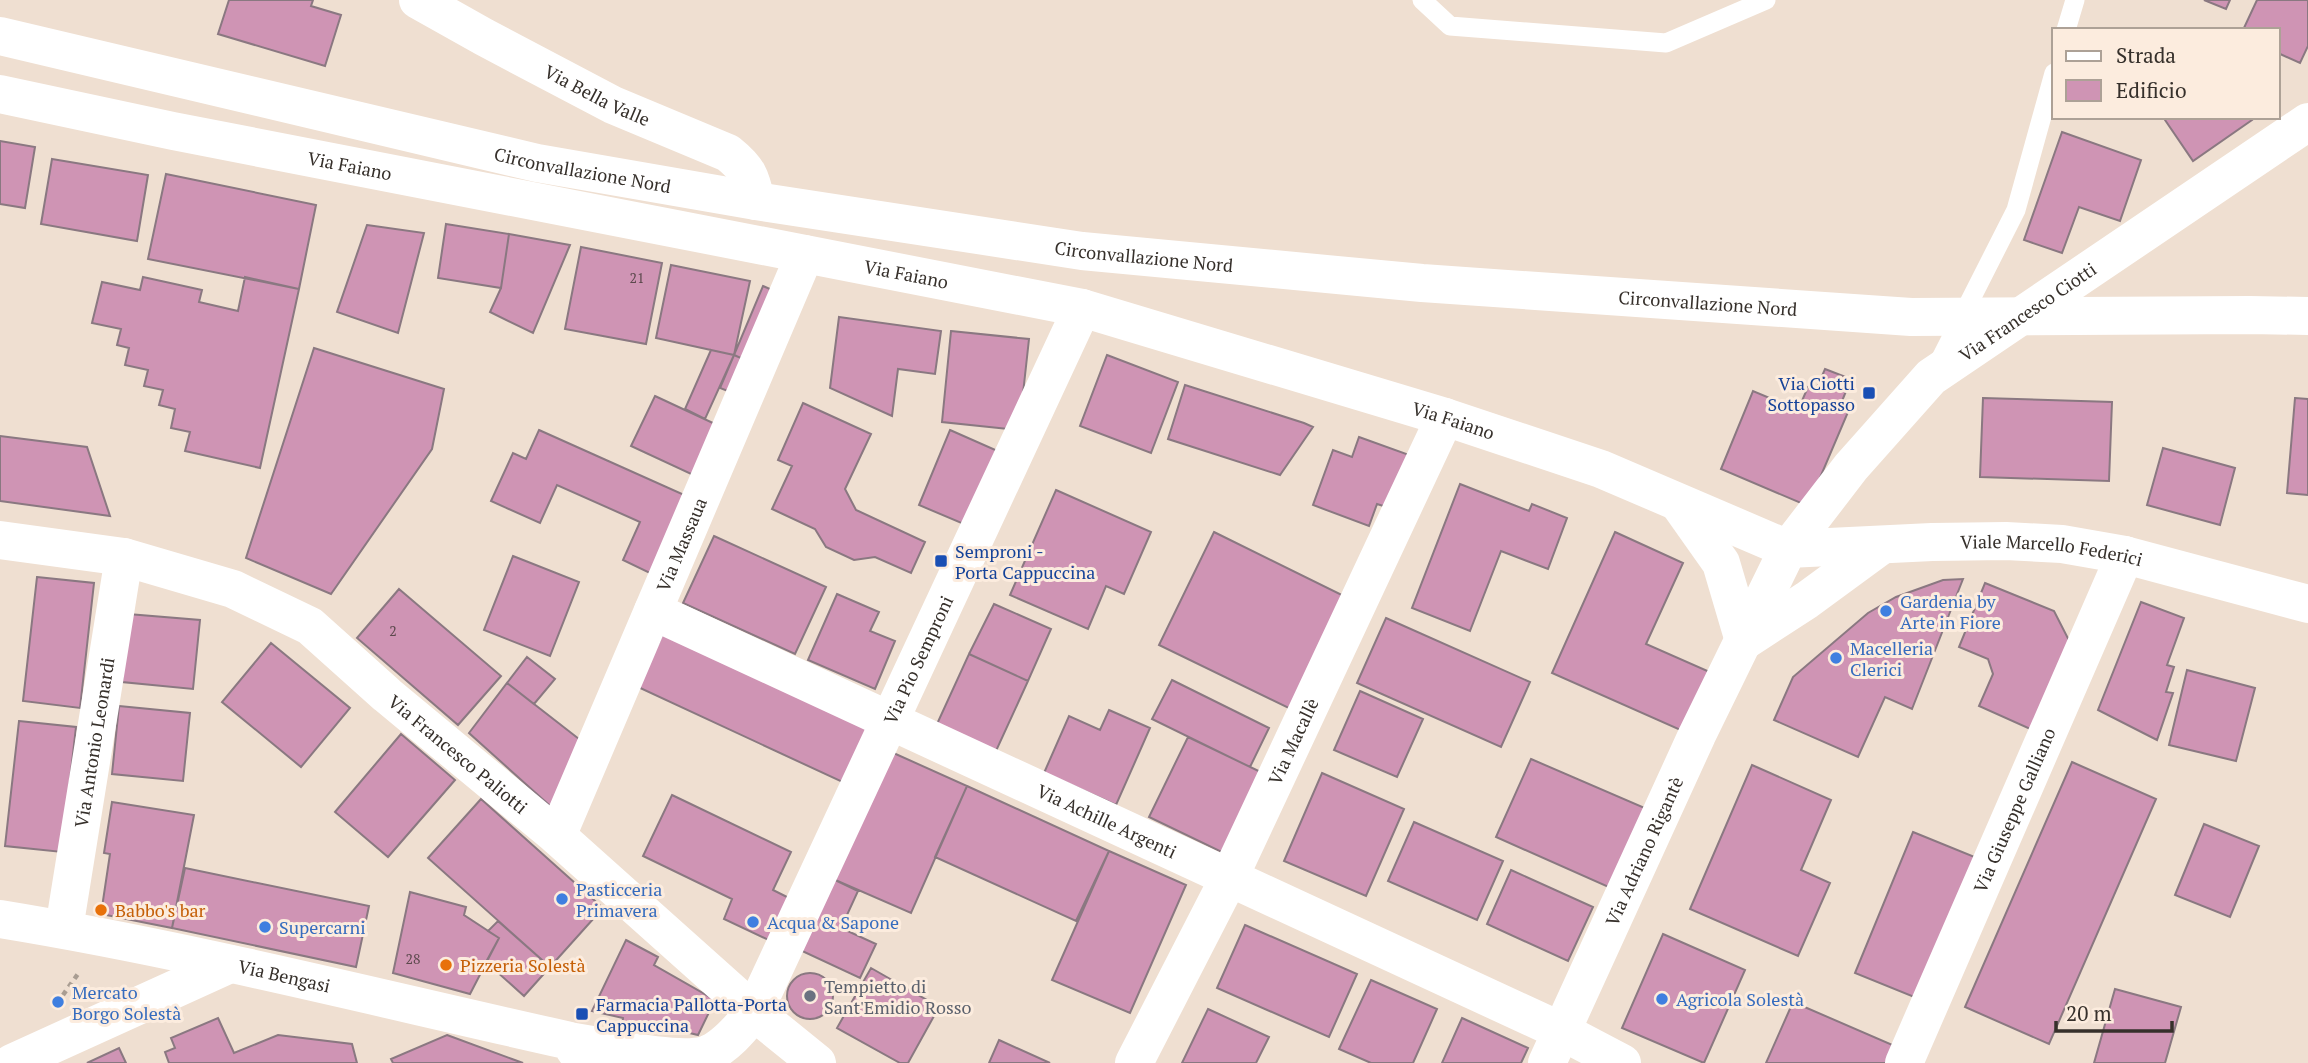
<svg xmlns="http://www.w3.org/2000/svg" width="2308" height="1063" font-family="'PT Serif',serif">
<rect width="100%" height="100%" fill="#efdfd1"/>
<path fill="#cf94b4" stroke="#8a7881" stroke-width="2" d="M229 0H313L311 6 341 15 325 66 218 34Z
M2204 0H2230L2226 9Z
M2257 0H2308V46L2300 63 2278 53V30H2243Z
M2163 117H2250L2252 120 2193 161Z
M2062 132 2141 160 2120 221 2079 207 2062 253 2024 240Z
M0 141 35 147 25 208 0 204Z
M52 159 148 175 137 241 41 224Z
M166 174 316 205 299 289 148 259Z
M446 224 509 234 501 288 438 278Z
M367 225 424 233 398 333 337 312Z
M509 234 570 245 533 333 490 312 501 288Z
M581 247 662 263 646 344 565 329Z
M671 265 750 281 734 355 656 338Z
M143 277 202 290 199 302 238 311 245 277 299 289 260 468 185 451 190 432 171 428 175 409 159 405 163 390 144 386 148 370 125 365 129 348 117 345 121 329 92 323 102 282 140 290Z
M763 286 786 296 757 365 734 355Z
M839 317 941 331 935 374 898 369 892 416 830 388Z
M951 331 1029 339 1019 430 942 422Z
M314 348 444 389 432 449 331 594 246 558Z
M711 350 734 355 705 419 685 409Z
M734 355 757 365 743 397 720 388Z
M1107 355 1178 382 1151 453 1080 426Z
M1825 369 1851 379 1842 401 1851 405 1808 506 1721 469 1753 391 1798 410 1808 387 1816 390Z
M1185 385 1304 423 1313 427 1280 475 1168 439Z
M655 396 728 430 704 480 631 446Z
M1983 398 2112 402 2109 481 1980 477Z
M2295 398 2308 399V495L2287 493Z
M803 403 871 434 845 489 856 510 925 542 911 573 875 557 854 560 826 547 815 529 772 509 792 466 778 460Z
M539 430 691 498 656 576 623 560 640 522 557 485 540 523 491 501 513 453 526 459Z
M950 430 1009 456 978 530 919 505Z
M0 436 87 447 110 516 0 501Z
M1359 437 1412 456 1393 509 1377 504 1369 526 1313 505 1333 450 1352 457Z
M2163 448 2235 468 2220 525 2147 505Z
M1460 484 1529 511 1532 504 1567 518 1548 569 1501 551 1470 631 1412 608Z
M1056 490 1151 532 1124 594 1106 586 1088 629 1010 595Z
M1214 532 1354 601 1299 713 1159 645Z
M1615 532 1683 563 1646 644 1712 673 1685 732 1552 673Z
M714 536 826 587 795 654 683 603Z
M513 556 579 582 550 656 484 630Z
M37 577 94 583 80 708 23 701Z
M1963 579 1912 709 1885 697 1858 757 1774 720 1793 677 1868 613 1896 597 1943 580Z
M1985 583 2054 611 2078 658 2044 735 1979 706 1993 674 1988 659 1959 647Z
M399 589 501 676 458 725 357 638Z
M837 594 879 612 870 631 895 641 875 689 808 660Z
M2141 602 2184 618 2167 665 2174 667 2166 692 2173 693 2157 740 2098 710Z
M994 604 1051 629 1028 681 969 654Z
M128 614 200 620 193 689 122 682Z
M1386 618 1530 682 1501 747 1357 683Z
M664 631 875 729 849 785 638 687Z
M271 643 350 708 301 767 222 702Z
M969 654 1028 681 996 751 937 724Z
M527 657 555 679 534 704 507 683Z
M2187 670 2255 688 2236 761 2169 745Z
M1172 680 1269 728 1250 767 1152 719Z
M507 683 588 746 558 813 469 733Z
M1360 691 1423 719 1397 777 1334 750Z
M119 706 190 713 183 781 112 774Z
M1109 710 1150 728 1116 805 1044 773 1069 716 1100 730Z
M19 721 76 727 62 852 5 846Z
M401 734 455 780 388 857 335 812Z
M1188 737 1271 777 1232 857 1149 817Z
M889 751 967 786 911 913 833 879Z
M1531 759 1647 809 1613 889 1496 837Z
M2072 762 2156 799 2049 1044 1965 1007Z
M1752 765 1831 800 1801 870 1830 883 1798 956 1690 909Z
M1322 773 1404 809 1366 896 1284 861Z
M967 786 1109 851 1076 921 935 857Z
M672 795 791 852 773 890 793 900 773 942 724 919 732 899 643 856Z
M481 799 603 908 550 967 428 858Z
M112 802 194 815 172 928 101 914 110 854 104 853Z
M1414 822 1503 861 1477 920 1388 881Z
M2204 824 2259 846 2230 917 2175 895Z
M1913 832 1982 860 1924 1001 1855 973Z
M1109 851 1186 885 1130 1013 1052 980Z
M185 868 369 906 356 967 172 928Z
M1511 870 1593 907 1568 961 1487 924Z
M833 879 858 891 841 928 876 944 860 978 800 950Z
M410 892 466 907 464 915 499 938 470 994 393 973Z
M498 921 550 967 524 996 486 962 499 938 488 931Z
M1245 925 1357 974 1329 1037 1217 988Z
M1663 934 1745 970 1704 1063 1622 1028Z
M626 940 658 957 654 965 715 1000 698 1035 656 1025 654 1033 622 1026 623 1018 592 1011Z
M871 968 939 1007 908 1063H900L837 1028Z
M787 996a23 23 0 1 1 46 0a23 23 0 1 1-46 0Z
M1371 980 1437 1009 1413 1063H1371L1339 1049Z
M2115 989 2181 1007 2165 1063H2094Z
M1793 1002 1904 1050 1898 1063H1766Z
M1208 1009 1269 1037 1256 1063H1182Z
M218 1018 234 1053 278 1035 352 1044 357 1063H169L165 1052 175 1048 171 1038Z
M1462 1018 1528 1048 1521 1063H1442Z
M447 1035 512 1059 523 1063H393L391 1059Z
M999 1040 1050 1063H989Z
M119 1048 126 1063H87Z"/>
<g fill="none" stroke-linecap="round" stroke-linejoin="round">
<path stroke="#a99d92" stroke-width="4.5" stroke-dasharray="5 5" stroke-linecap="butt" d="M63 995 80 971"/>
<path stroke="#fff" stroke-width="19" d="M1422 0 1450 26 1666 43 1766 0
M2066 30 2075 0
M1938 364 2016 210 2054 73"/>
<g stroke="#fff" stroke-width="38">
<path id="s1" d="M418 0 484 37 613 105 728 153C748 169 751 177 756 201"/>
<path id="s2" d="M0 540 124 557 233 589 310 626 387 695 557 836 754 1012 817 1063"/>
<path id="s3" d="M653 611 1561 1031 1622 1063"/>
<path id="s4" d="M557 836 805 254"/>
<path id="s5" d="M64 929 124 557"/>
<path id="s6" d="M569 1041C602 1046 676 1063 705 1055 724 1049 742 1027 754 1012L1082 308"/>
<path d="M12 1063 230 964"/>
<path id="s7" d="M1134 1063 1229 878 1445 417"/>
<path id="s8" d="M1904 1063 2125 555"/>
</g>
<g stroke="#fff" stroke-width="38">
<path id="s9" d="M0 94 173 131 1082 308 1445 417 1601 469 1788 549 1932 542 2006 541 2062 544 2125 555 2308 604"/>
<path d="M1680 505 1721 563 1744 641"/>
<path d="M1744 641 1807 600 1882 545"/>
<path id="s10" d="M0 919C190 950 377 998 566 1040L569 1041 584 1063"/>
<path id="s11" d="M1547 1063 1697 735 1788 549 1851 467 1931 377 2308 122"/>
</g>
<path stroke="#fff" stroke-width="38" id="s12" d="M0 36 537 163 756 201 1082 251 1422 283 1911 317 2250 315 2308 316"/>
</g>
<g fill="#1a4fb4" stroke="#fcecde" stroke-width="2.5">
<rect x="1862" y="386" width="14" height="14" rx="3.5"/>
<rect x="934" y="554" width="14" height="14" rx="3.5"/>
<rect x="575" y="1007" width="14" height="14" rx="3.5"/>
</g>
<g fill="#3f7fe0" stroke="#fcecde" stroke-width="2.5">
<circle cx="1886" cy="611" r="7"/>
<circle cx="1836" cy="658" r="7"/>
<circle cx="562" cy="899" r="7"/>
<circle cx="753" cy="922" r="7"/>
<circle cx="265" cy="927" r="7"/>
<circle cx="1662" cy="999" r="7"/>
<circle cx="58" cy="1002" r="7"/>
</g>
<g fill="#e8710a" stroke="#fcecde" stroke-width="2.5">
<circle cx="101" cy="910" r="7"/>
<circle cx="446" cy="965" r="7"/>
</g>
<circle fill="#6b7280" stroke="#fcecde" stroke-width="2.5" cx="810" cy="996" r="7"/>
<g text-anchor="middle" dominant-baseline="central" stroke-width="6" stroke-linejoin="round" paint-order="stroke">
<g font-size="14" fill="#5c494d">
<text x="637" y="277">21</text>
<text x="393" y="630">2</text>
<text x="413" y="958">28</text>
</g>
<g font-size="18" fill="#36302b" stroke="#fcecde">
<text stroke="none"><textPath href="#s1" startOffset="203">Via Bella Valle</textPath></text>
<text stroke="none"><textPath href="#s9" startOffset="357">Via Faiano</textPath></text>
<text stroke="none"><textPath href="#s12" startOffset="598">Circonvallazione Nord</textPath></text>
<text stroke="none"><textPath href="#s12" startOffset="1166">Circonvallazione Nord</textPath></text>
<text stroke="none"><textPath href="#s9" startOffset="924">Via Faiano</textPath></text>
<text stroke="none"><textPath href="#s12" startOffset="1732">Circonvallazione Nord</textPath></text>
<text stroke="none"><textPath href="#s11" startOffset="908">Via Francesco Ciotti</textPath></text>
<text stroke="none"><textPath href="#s9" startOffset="1491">Via Faiano</textPath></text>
<text stroke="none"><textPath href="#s4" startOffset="317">Via Massaua</textPath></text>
<text stroke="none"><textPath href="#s9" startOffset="2114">Viale Marcello Federici</textPath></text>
<text stroke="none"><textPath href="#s6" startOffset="592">Via Pio Semproni</textPath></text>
<text stroke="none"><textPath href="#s7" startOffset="359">Via Macallè</textPath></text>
<text stroke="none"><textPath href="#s5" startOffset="189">Via Antonio Leonardi</textPath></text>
<text stroke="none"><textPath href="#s2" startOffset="520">Via Francesco Paliotti</textPath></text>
<text stroke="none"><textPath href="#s8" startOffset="276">Via Giuseppe Galliano</textPath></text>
<text stroke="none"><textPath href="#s3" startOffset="500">Via Achille Argenti</textPath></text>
<text stroke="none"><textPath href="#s11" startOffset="233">Via Adriano Rigantè</textPath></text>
<text stroke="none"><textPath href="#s10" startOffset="290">Via Bengasi</textPath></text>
</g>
<g font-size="18" fill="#164399" stroke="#fcecde" text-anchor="start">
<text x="1855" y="383" text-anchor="end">Via Ciotti<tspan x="1855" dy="21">Sottopasso</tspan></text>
<text x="955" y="551">Semproni -<tspan x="955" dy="21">Porta Cappuccina</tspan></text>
<text x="596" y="1004">Farmacia Pallotta-Porta<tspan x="596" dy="21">Cappuccina</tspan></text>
</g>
<g font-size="18" fill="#366cbe" stroke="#fcecde" text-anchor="start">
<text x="1900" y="601">Gardenia by<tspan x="1900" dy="21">Arte in Fiore</tspan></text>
<text x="1850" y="648">Macelleria<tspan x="1850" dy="21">Clerici</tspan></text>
<text x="576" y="889">Pasticceria<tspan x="576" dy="21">Primavera</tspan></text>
<text x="767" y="922">Acqua &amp; Sapone</text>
<text x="279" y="927">Supercarni</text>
<text x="72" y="992">Mercato<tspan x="72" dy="21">Borgo Solestà</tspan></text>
<text x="1676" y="999">Agricola Solestà</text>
</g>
<g font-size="18" fill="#c56008" stroke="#fcecde" text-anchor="start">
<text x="115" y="910">Babbo's bar</text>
<text x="460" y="965">Pizzeria Solestà</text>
</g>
<g font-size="18" fill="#5b616d" stroke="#fcecde" text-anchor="start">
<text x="824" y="986">Tempietto di<tspan x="824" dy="21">Sant'Emidio Rosso</tspan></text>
</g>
</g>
<rect x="2052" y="28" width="228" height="91" fill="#fcecde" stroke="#ada196" stroke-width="2"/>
<rect x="2066" y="51" width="35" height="10" fill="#ffffff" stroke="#ada196" stroke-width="2"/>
<text x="2116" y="63" font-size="21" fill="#36302b">Strada</text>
<rect x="2066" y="80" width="35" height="21" fill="#cf94b4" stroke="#ada196" stroke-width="2"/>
<text x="2116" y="98" font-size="21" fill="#36302b">Edificio</text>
<path d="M2056 1021v10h116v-10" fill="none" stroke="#36302b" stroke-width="3.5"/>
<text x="2066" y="1021" font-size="21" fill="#36302b" stroke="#fcecde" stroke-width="5" paint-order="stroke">20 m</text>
</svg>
